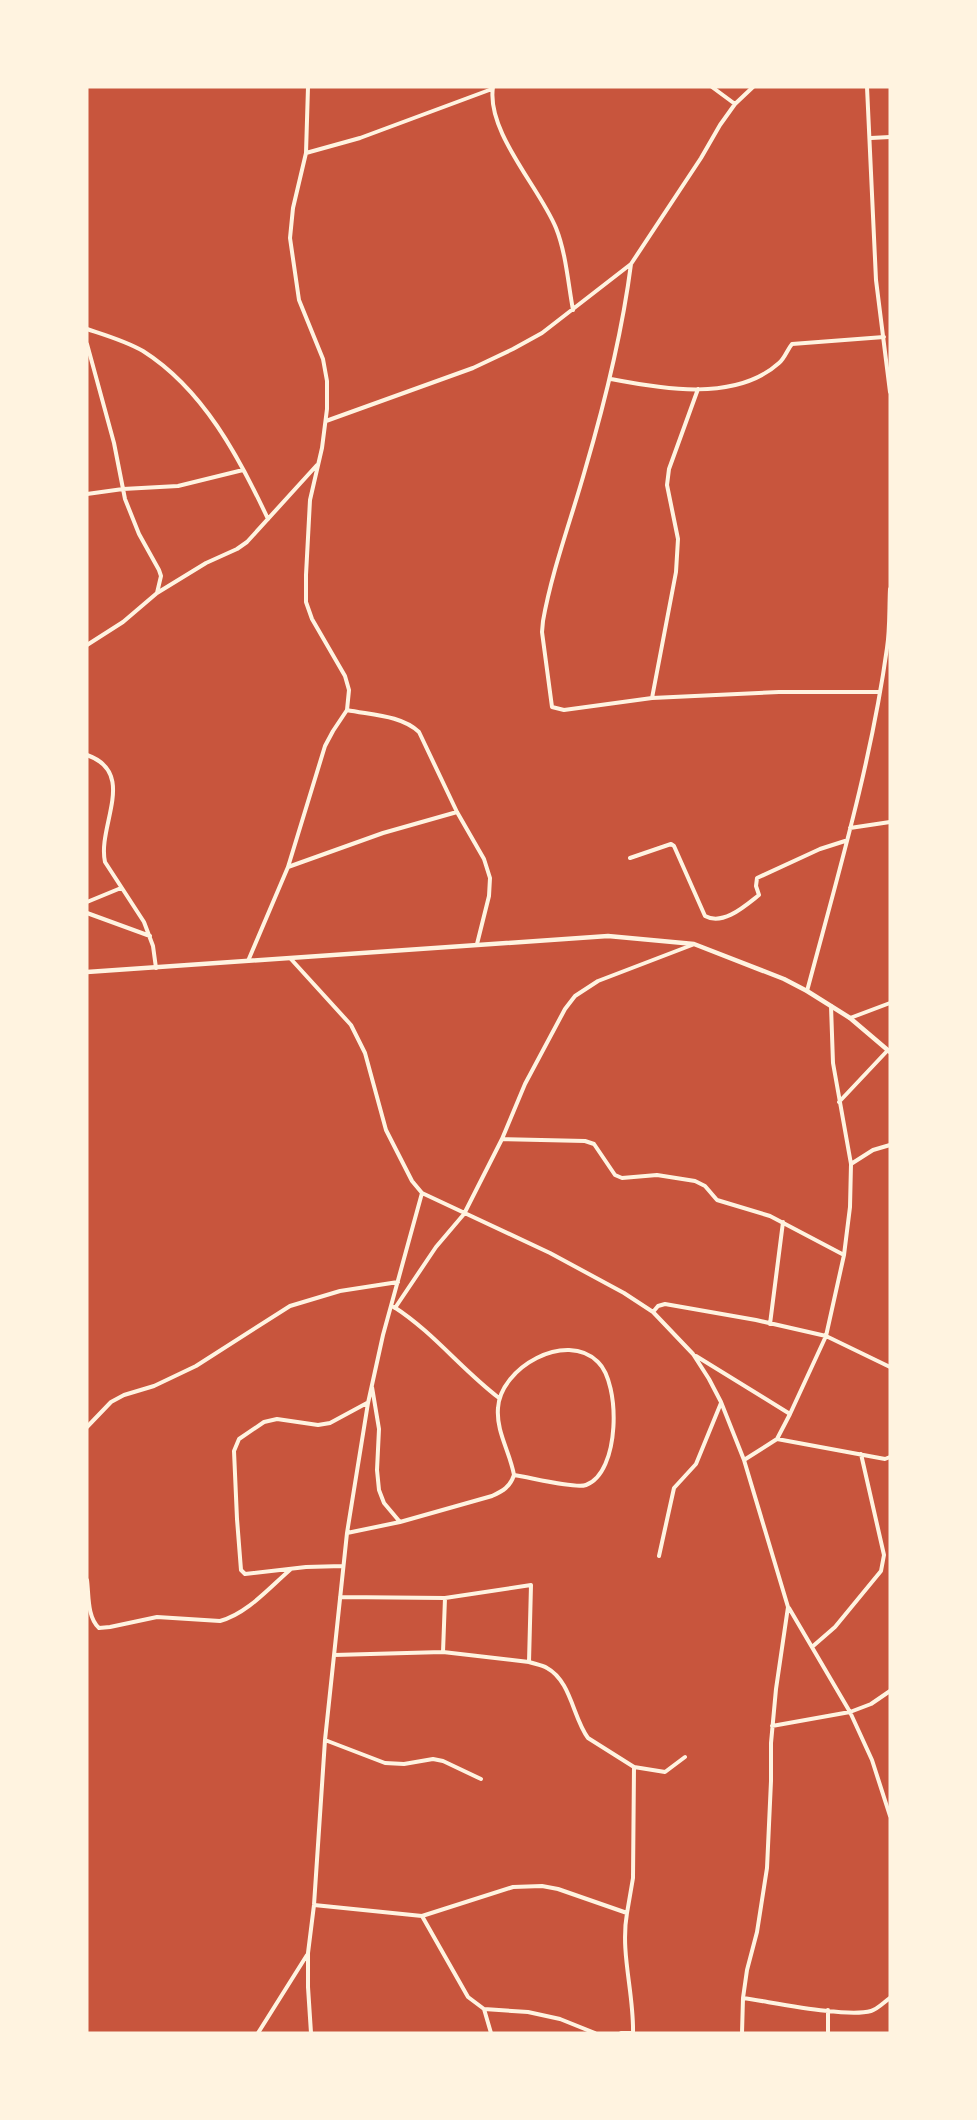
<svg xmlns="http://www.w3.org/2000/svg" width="977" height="2120" font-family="'Titillium Web',sans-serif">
<rect width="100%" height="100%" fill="#c8553d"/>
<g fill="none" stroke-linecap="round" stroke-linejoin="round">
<path stroke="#fff3e0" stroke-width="4" d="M493 87C486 132 540 188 556 228 566 253 568 283 573 310
M712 87 735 104
M867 87 876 280 890 392
M871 138 890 137
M306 153 360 138 492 89
M631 264C622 334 605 402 585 470 571 520 552 570 543 621L542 632 552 707 564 710 652 698 779 692H880
M87 329C105 335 126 341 143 351 203 389 239 457 268 519
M87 344 114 443 125 499 139 534 159 570 161 576 157 593
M611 379C662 389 736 402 779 363 785 358 787 350 792 344L884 337
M326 421 473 368 513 349 542 333 631 264 701 158 720 125 735 104 753 87
M87 494 123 489 178 486 243 470
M87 645 123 622 157 593 206 563 237 549 247 542 317 465
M652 698 676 572 678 539 667 485 669 469 698 389
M347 710C371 715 401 715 419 732L457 812 484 859 490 878 489 896 477 944
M87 755C138 773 97 826 105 862L144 922 153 946 156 968
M850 828 890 822
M630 858 671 844 674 846 705 916C723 926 745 906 759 895L756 886 757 878 820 849 845 841
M288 867 383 833 457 812
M87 902 121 888
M87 913 150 936
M290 958 351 1025 365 1053 386 1130 412 1181 422 1193 383 1335 368 1403 347 1533 325 1740 314 1905 308 1953V1987L311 2033
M248 961 288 867 325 746 333 731 347 710 349 690 345 676 312 619 306 602V575L310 500 322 448 327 409V381L323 359 299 300 290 238 293 208 306 153 308 87
M807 991C837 878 871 764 887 648 890 629 889 609 890 589
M850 1018 890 1003
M839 1102 888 1050
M502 1139 525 1084 565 1009 575 996 598 981 692 945
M851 1164 873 1150 890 1145
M422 1193 550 1253 624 1293 653 1312 693 1354 709 1379 721 1402 744 1460 788 1607 776 1689 771 1743V1781L767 1868 757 1932 747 1970 743 1998 742 2033
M394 1307C433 1332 462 1370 499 1398
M395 1308 436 1247 464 1214 502 1139 585 1141 594 1144 615 1175 622 1178 657 1175 695 1181 705 1186 717 1200 770 1216 844 1255
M653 1312 658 1306 665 1304 756 1320 826 1336 890 1367
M770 1324 783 1222
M696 1356 790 1414 826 1336 844 1255 850 1207 851 1164 833 1063 831 1006
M372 1387 379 1429 377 1470 379 1490 384 1503 400 1522
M87 1427 111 1402 124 1395 154 1386 196 1366 290 1306 340 1291 398 1282
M777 1439 885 1459 890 1457
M744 1460 777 1439 790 1414
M347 1533 400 1522 492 1496C503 1491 510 1487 514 1475 510 1452 496 1432 498 1408 500 1368 566 1330 598 1362 621 1384 620 1473 586 1485 575 1489 529 1477 514 1475
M659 1556 674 1488 696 1464 721 1403
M343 1566 306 1567 245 1574 241 1570 237 1519 234 1451 239 1439 264 1422 277 1419 318 1425 330 1423 367 1403
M87 1580C89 1595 87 1617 99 1628L110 1627 157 1617 220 1621C247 1614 270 1587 291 1569
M340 1597 445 1598 531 1585 529 1662C535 1664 542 1665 547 1668 571 1681 573 1718 588 1738L634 1767 665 1772 685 1757
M445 1598 443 1652 529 1662
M812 1647 835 1627 881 1571 884 1555 861 1454
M334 1655 443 1652
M890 1691 871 1704 850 1712 872 1760 890 1816
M772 1726 850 1712 789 1608
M325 1740 385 1763 404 1764 433 1759 443 1761 481 1779
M314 1905 422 1916 513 1887 542 1886 558 1889 627 1913 633 1878 634 1767
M627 1913C620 1953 634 1993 633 2033
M422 1916 468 1997 484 2009
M743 1998C772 2002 846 2018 871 2011 878 2009 884 2002 890 1998
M258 2033 307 1955
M491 2033 484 2009 528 2012 560 2019 595 2033
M621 2033H633
M828 2033V2010"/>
<path stroke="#fff3e0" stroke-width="4.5" d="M87 972 608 936 694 944 784 979 807 991 850 1018 890 1052"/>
</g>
<rect width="977" height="2120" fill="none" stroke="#fff3e0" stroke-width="177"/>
</svg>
